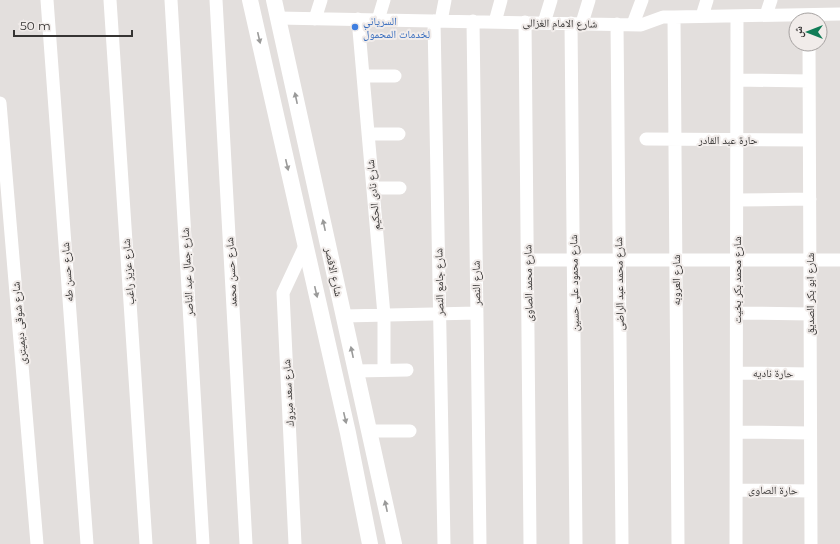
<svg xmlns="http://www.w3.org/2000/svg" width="840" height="544" font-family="Montserrat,'Noto Naskh Arabic',sans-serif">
<rect width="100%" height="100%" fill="#e3dfdd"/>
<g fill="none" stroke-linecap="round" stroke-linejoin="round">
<path stroke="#fff" stroke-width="13" d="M47 0 87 544
M110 0 146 544
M171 0 203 544
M216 0 246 544
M766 15 771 0
M702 16 707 0
M674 17 678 544
M278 18 641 25 663 17H674L840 14
M315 19 321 0
M358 19 384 315V370
M378 20 384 0
M434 21 444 544
M441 21 445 0
M473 21 480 544
M495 22 501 0
M525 22 530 544
M544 23 551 0
M571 23 576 544
M582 23 589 0
M617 24 622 544
M633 24 642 0
M809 44 811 544
M363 76H395
M737 80 809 81
M0 103 37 544
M368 134H399
M646 139 809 140
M373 188H400
M737 200 810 199
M528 260H840
M737 313 810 314
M344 316 477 313
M356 371 407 370
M737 373 810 374
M369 431H410
M737 432 810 433
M737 490 810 491
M295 544 283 293 305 246
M736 544 737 16"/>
<path stroke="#fff" stroke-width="16" d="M250 0 348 433 370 544
M274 0 394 544"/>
</g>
<defs><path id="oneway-solid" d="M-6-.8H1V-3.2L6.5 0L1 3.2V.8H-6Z"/></defs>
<g fill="#9a9a99">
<use href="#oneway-solid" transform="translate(259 38) rotate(77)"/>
<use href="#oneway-solid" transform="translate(296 98) rotate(-102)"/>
<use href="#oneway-solid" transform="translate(287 165) rotate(77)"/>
<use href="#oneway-solid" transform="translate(324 225) rotate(-102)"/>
<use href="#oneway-solid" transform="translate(316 292) rotate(77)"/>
<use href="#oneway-solid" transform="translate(352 352) rotate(-102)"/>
<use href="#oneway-solid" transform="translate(345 418) rotate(77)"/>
<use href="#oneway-solid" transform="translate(386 506) rotate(-102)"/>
</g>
<circle fill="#3f7fe0" stroke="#f1ecea" stroke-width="1.5" cx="355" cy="27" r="4"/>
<g text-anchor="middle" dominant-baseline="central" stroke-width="4" stroke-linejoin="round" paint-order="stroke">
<g font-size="11" fill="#366cbe" stroke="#f1ecea" text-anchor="start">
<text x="363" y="21">السرياني<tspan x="363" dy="13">لخدمات المحمول</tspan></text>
</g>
<g font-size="11" fill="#363433" stroke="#f1ecea">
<text transform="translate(560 23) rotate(1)">شارع الامام الغزالى</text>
<text x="728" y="140">حارة عبد القادر</text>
<text transform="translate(373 195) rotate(-95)">شارع نادى الحكيم</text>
<text transform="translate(67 272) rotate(-94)">شارع حسن طه</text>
<text transform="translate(128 272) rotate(-94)">شارع عزيز راغب</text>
<text transform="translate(187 272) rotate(-93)">شارع جمال عبد الناصر</text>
<text transform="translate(231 272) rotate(-93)">شارع حسن محمد</text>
<text transform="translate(334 272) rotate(78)">شارع الاقصر</text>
<text transform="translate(676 280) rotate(-90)">شارع العروبه</text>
<text transform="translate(737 280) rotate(-90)">شارع محمد بكر بخيت</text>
<text transform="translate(439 282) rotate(-91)">شارع جامع النصر</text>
<text transform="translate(476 283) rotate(-91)">شارع النصر</text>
<text transform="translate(528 283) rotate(-91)">شارع محمد الصاوى</text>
<text transform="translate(574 283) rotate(-91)">شارع محمود على حسين</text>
<text transform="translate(619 284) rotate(-91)">شارع محمد عبد الراضى</text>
<text transform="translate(810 294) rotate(-90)">شارع ابو بكر الصديق</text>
<text transform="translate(19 323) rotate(-95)">شارع شوقى ديميترى</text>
<text transform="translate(773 373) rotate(1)">حارة ناديه</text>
<text transform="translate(288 393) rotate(-93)">شارع سعد مبروك</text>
<text transform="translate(773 490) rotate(1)">حارة الصاوى</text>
</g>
</g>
<g transform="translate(808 32) rotate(270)"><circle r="19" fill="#f1ecea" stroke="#a6a2a1"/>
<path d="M0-3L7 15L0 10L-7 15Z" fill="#117c57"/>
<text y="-6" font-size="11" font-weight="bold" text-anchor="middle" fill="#363433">ش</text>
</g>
<path d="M14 30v6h118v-6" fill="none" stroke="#363433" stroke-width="2"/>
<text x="20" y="30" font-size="12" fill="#363433" stroke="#f1ecea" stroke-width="3" paint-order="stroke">50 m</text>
</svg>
